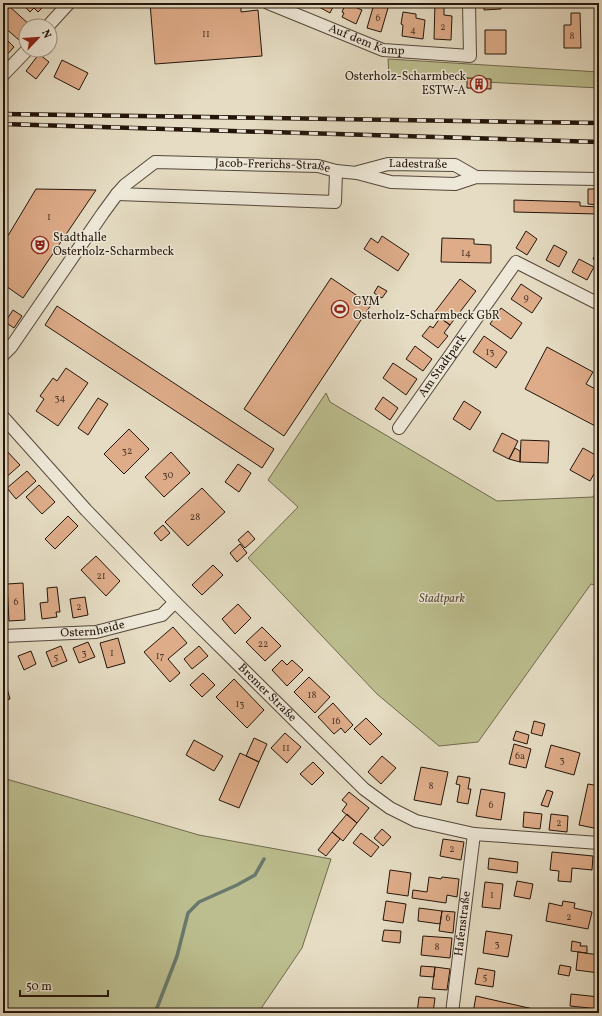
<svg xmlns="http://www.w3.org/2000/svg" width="602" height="1016" font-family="Vollkorn,serif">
<rect width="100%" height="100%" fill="#e5dcc3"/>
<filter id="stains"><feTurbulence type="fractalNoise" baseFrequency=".005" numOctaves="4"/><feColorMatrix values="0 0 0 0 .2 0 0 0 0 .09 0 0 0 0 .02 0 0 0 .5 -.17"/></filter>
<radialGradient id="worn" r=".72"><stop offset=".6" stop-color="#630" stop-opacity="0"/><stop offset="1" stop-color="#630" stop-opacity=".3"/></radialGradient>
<path fill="#bcbe8f" stroke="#706a4d" d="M388 59 599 72V88L389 77Z
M326 393 330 402 497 501 593 497 599 486V586L591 584 478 742 439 746 377 694 248 558 298 507 268 480Z
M3 778 199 835 331 859 302 948 262 1007 264 1013H3Z"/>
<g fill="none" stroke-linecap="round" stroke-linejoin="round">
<path stroke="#69796c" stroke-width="3.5" d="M155 1013 177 956 188 913 199 902 237 885 255 875 264 859"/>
</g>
<path fill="#deac89" stroke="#24150b" d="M21 3H47L38 12 34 8 30 12Z
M150 3H241V12L258 10 262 56 155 64Z
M320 3H335L330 13 319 7Z
M346 3H359L357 8 362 10 356 24 342 17 344 13 342 12Z
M435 3H444V15L452 16 451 40 434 39Z
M484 3H501V9L484 10Z
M374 4 388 8 381 32 367 28Z
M10 7 31 26H26V32L19 40 3 26V14Z
M403 12 416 14V18L425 20 423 39 402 36 403 25 401 24Z
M571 13H580L581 48H564V25H571Z
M485 30H506V54H485Z
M3 36 14 47 3 59Z
M39 54 49 62 36 79 26 71Z
M62 60 88 73 79 90 54 77Z
M467 78 491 79V89L467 88Z
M36 189 96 190 23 298 3 284V244Z
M588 189H599V205L588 204Z
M514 200 580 202V206L599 207V214L514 212Z
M526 231 537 239 527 255 516 248Z
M382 236 409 254 398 271 364 249 371 238 378 243Z
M442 238 474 239V244L491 245V263L441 262Z
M554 245 567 252 559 267 546 260Z
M599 248V262L593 259Z
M579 259 594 267 587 280 572 272Z
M331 278 371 305 284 436 244 409Z
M460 279 476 291 450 325 434 313Z
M521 284 542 298 532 313 511 299Z
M378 286 387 291 382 298 374 293Z
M57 306 274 449 262 468 45 325Z
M501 308 522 323 511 339 490 324Z
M13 310 22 316 14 328 5 322Z
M440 318 450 325 444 333 448 336 438 348 422 336 430 326 433 328Z
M484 336 507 352 496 368 473 352Z
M415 346 432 359 423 371 406 359Z
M547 347 593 372 586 384 599 391V428L525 389Z
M393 363 417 379 406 395 383 378Z
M66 368 88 383 58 426 36 411 44 399 40 396 53 378 57 381Z
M383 397 398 408 390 420 375 409Z
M98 398 108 404 88 435 78 428Z
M464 401 481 412 470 430 453 419Z
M129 429 149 449 124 474 104 454Z
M502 433 518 441 509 459 493 451Z
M521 440 549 441 548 463 520 462Z
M4 448 20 465 3 480V449Z
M515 448 520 451V462L509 459Z
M583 448 599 457V476L594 474 590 481 570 470Z
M171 452 190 473 164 497 145 477Z
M238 464 251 473 239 492 225 482Z
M27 471 36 481 16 499 7 488Z
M39 485 55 502 42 514 26 497Z
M202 488 225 512 188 546 165 522Z
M68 516 78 526 55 549 45 539Z
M163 525 170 533 161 541 154 533Z
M248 531 255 539 245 548 238 540Z
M240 544 247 553 237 562 230 553Z
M96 556 120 581 106 596 81 570Z
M213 565 223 575 202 595 192 585Z
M23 583 25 620 9 621 7 584Z
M57 587 60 612H56L57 617 42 619 40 603 48 602 47 588Z
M85 597 88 615 73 618 70 599Z
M238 604 251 618 235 634 222 619Z
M173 627 187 643 168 659 180 673 170 682 144 652Z
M262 627 281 646 265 661 246 642Z
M118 638 125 663 107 668 100 643Z
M88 642 95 657 79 663 73 648Z
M61 646 67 661 52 667 46 652Z
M199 646 208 656 192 669 184 659Z
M31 651 36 664 24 670 18 656Z
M282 660 287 665 292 660 303 670 287 686 272 670Z
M203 673 215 685 202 697 190 685Z
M3 674 10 699 3 701Z
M309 677 330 697 315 713 294 692Z
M234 679 264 710 247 728 216 697Z
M333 703 353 725 345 733 341 728 334 734 318 717Z
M366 718 382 734 370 745 354 729Z
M534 721 545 724 542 736 531 733Z
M516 731 529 735 527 744 513 740Z
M285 733 301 747 287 763 271 748Z
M254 738 267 744 259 762 246 756Z
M194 740 223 756 214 771 186 755Z
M514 744 531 749 526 768 509 764Z
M551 745 580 753 574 775 545 767Z
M240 753 259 762 239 808 219 800Z
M382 756 396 768 381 784 368 772Z
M313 762 324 773 312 785 300 774Z
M421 767 448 772 441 805 414 800Z
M458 776 470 778 468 789H471L468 804 457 802 460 785 456 784Z
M588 784 599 786V829L579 825Z
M481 789 505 793 501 820 476 816Z
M547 790 553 792 548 807 541 805Z
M349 792 369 808 357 823 342 811 347 804 342 800Z
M524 812 542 814 540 829 523 827Z
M347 814 357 823 343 841 332 832Z
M551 814 568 816 567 832 549 830Z
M382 829 391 837 383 846 374 838Z
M332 832 340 839 326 856 318 850Z
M361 833 379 847 371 857 353 843Z
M443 839 464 842 461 860 440 856Z
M552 852 593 856 592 870 572 868 571 882 558 881 559 871 550 870Z
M489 858 518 862 517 873 488 869Z
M390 870 411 873 408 896 387 893Z
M429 877 441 879 442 877 459 879 457 897 447 895 446 903 412 898 413 890 427 892Z
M517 881 533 884 530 899 514 896Z
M485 882 503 884 500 909 482 907Z
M386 901 406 904 403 923 383 920Z
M563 901 575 903 574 908 592 912 588 929 546 921 549 903 562 906Z
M419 908 442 911 440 924 418 921Z
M442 911 455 912 453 933 439 931Z
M384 930 401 931 400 943 382 941Z
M486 931 512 935 508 957 483 953Z
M423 936 452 938 450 958 421 955Z
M572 941 581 943 580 946H587V953L571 951Z
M578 952 599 955V973L576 970Z
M560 965 571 967 569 976 558 974Z
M421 966 435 967 434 977 420 976Z
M435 967 450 969 447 990 432 989Z
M478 968 495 971 493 987 475 984Z
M571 994 599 997V1009L570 1006Z
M476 996 542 1011 541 1013H473Z
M419 997 435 998 433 1013H417Z"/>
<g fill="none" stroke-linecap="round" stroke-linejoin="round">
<defs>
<g id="minor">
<path id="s1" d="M268 3 383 50 470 56 469 3"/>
<path d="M48 26 69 3"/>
<path d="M3 75 27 50"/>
<path id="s2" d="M358 172 388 164 455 165 476 177"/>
<path d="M117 194 335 202 336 171"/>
<path id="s3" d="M3 355 11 347 103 213 117 194 125 185 155 162 318 166 336 171 357 173 391 182 455 184 476 177 599 179"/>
<path id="s4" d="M3 417 86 510 175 602 364 789 390 808 416 821 474 834 599 843"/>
<path id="s5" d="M399 428 516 262 599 304"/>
<path id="s6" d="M3 636 96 632 162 615 175 602"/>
<path id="s7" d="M452 1013 474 834"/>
</g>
</defs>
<use href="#minor" stroke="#544739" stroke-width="14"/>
<use href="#minor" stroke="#eee8d8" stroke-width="12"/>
<defs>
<path id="rail" d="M3 114 599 123
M3 124 599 142"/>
</defs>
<use href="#rail" stroke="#24150b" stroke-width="4.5"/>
<use href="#rail" stroke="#eee8d8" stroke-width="3" stroke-dasharray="9" stroke-linecap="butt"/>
</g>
<defs>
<symbol id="building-ring" viewBox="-11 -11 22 22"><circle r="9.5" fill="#eee8d8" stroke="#8f2418" stroke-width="1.5"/><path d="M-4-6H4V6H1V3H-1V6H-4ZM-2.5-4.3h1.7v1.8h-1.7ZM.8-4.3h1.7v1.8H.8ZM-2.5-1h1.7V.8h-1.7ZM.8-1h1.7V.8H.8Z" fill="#8f2418"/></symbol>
<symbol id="theatre-ring" viewBox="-11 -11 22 22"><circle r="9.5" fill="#eee8d8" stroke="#8f2418" stroke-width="1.5"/><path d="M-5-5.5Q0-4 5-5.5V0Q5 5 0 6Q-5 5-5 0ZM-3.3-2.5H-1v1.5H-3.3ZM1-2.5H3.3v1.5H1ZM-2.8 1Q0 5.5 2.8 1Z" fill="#8f2418"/></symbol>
<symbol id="stadium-ring" viewBox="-11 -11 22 22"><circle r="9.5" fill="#eee8d8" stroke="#8f2418" stroke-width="1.5"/><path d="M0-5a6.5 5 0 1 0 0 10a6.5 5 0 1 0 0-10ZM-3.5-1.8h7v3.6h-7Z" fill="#8f2418"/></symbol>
</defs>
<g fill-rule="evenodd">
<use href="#building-ring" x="469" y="74" width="20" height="20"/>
<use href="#theatre-ring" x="30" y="235" width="20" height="20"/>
<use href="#stadium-ring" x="330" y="299" width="20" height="20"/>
</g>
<g text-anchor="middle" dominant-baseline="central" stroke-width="3" stroke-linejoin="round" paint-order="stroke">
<g font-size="10" fill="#523b2a">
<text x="378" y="18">6</text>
<text x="443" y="27">2</text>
<text x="413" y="30">4</text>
<text x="206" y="34">11</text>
<text x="572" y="36">8</text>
<text x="49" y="217">1</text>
<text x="466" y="253">14</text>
<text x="526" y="298">9</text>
<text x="490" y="352">13</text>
<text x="60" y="398">34</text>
<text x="127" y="451">32</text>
<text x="168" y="475">30</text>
<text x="195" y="517">28</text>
<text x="101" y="576">21</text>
<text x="16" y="602">6</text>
<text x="79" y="607">2</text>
<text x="263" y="644">22</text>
<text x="84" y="653">3</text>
<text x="112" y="653">1</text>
<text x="160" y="656">17</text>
<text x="56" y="657">5</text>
<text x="312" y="695">18</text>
<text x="240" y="704">13</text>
<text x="336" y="721">16</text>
<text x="286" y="748">11</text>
<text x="520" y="756">6a</text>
<text x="562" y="760">3</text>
<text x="431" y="786">8</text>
<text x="491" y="805">6</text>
<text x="559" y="823">2</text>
<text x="452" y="849">2</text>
<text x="492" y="895">1</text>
<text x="569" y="917">2</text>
<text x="448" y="918">6</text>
<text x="497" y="944">3</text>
<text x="437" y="947">8</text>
<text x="485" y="977">5</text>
</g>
<g font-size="12" fill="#24150b" stroke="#eee8d8">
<text stroke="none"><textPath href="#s1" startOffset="106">Auf dem Kamp</textPath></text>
<text stroke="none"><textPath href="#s2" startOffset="61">Ladestraße</textPath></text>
<text stroke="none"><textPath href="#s3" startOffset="365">Jacob-Frerichs-Straße</textPath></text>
<text stroke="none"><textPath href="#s5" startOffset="76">Am Stadtpark</textPath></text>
<text stroke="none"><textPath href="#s6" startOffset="90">Osternheide</textPath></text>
<text stroke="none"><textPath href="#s4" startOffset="382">Bremer Straße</textPath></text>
<text stroke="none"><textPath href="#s7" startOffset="90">Hafenstraße</textPath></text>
</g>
<g font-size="12" fill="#24150b" stroke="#eee8d8" text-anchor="start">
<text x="466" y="77" text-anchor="end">Osterholz-Scharmbeck<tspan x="466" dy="14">ESTW-A</tspan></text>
<text x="53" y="238">Stadthalle<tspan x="53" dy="14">Osterholz-Scharmbeck</tspan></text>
<text x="353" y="302">GYM<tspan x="353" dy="14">Osterholz-Scharmbeck GbR</tspan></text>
</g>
<g font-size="12" font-style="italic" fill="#595039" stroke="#eee8d8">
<text x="442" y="599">Stadtpark</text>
</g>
</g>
<rect width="602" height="1016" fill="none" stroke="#e5dcc3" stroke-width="16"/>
<rect x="4" y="4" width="594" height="1008" fill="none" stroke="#24150b" stroke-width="2"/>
<rect x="8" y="8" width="586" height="1000" fill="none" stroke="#24150b"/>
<g transform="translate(38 38) rotate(65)"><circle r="19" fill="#eee8d8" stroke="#9d9486"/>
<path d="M0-3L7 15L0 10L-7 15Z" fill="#8f2418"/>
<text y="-6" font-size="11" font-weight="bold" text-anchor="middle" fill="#24150b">N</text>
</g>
<path d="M20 990v6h88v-6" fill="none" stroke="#24150b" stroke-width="2"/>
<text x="26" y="990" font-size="12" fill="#24150b" stroke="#eee8d8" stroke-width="3" paint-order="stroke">50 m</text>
<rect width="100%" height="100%" filter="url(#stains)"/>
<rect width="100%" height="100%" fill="url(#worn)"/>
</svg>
